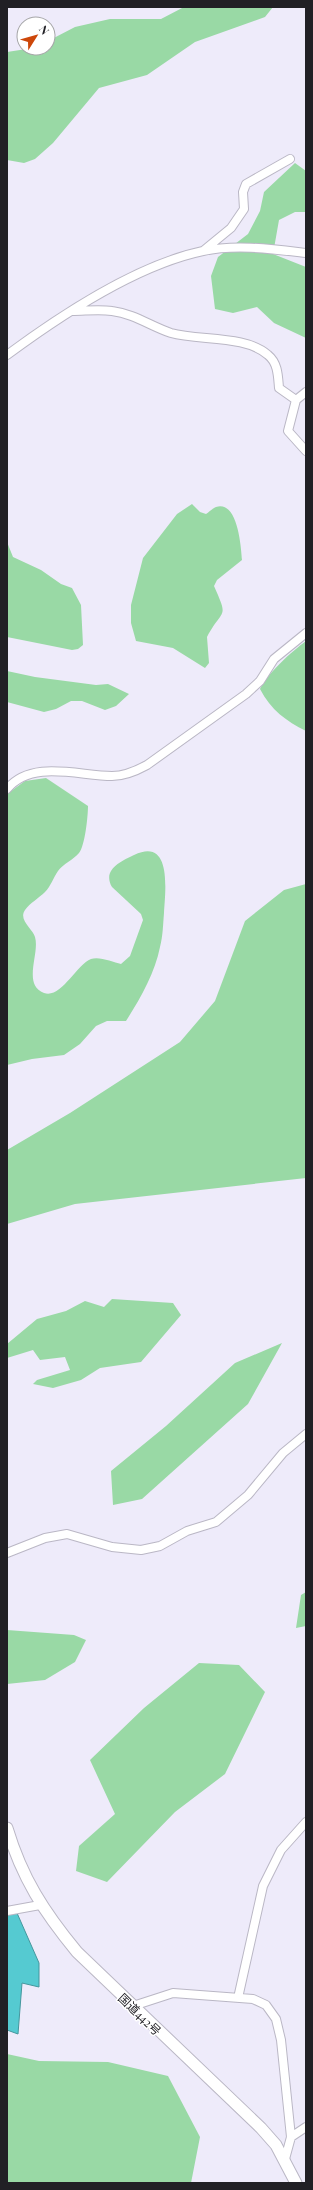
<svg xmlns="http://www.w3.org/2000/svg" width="313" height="2190" font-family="'Playfair Display','Noto Sans JP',serif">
<rect width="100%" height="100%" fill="#eeebfa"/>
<path fill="#99d9a5" d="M184 7H273L265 17 195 42 147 75 99 88 53 143 35 159 24 163 7 160V52L33 48H48V41L75 27 110 19H161Z
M295 163 306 171V212H295L279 220 273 254 306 267V338L274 323 257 307 233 313 215 309 211 276 218 257 248 234 260 211 264 192Z
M192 504 200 512 206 514C209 512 213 508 216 507 238 500 241 547 242 560L217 580 214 586C229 620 223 607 207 637L209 663 205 668 173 648 136 641 131 623V605L143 558 177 514Z
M7 542 13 557 41 570 61 584 72 588 81 605 83 645 78 649 72 650 7 637Z
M306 641V731C286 721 271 710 260 689 268 673 291 652 306 641Z
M7 671 35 677 96 685 108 684 129 694 116 706 105 710 82 701H71L56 709 44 712 7 702Z
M46 778 88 806C88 816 85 846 79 853 73 860 63 864 58 871 53 878 51 886 45 892 39 898 30 903 25 910 18 920 33 929 35 937 40 953 22 985 44 993 61 999 76 965 91 959 99 956 113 962 121 964L130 956 143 920 141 914 112 887C102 870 121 861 134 855 173 836 165 893 164 913 163 924 163 936 160 947 155 973 140 999 126 1021H107L96 1026 80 1044 64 1055 32 1059 7 1065V794L25 781Z
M306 884V1178L75 1204 7 1224V1150L70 1113 180 1042 215 1001 245 921 284 890Z
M112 1299 173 1303 181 1315 141 1362 100 1368 81 1380 53 1388 33 1384 37 1380 70 1370 65 1357 40 1360 33 1350 7 1358V1344L37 1319 66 1311 85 1301 104 1307Z
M282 1343 248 1404 142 1499 113 1505 111 1471 166 1426 235 1363Z
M306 1592V1626L296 1628 301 1595Z
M7 1630 74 1635 86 1640 75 1662 45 1680 7 1684Z
M199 1663 239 1665 265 1692 225 1774 175 1812 107 1882 76 1871 79 1846 115 1814 90 1760 144 1708Z
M7 2054 39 2061 108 2062 168 2076 200 2137 191 2183H7Z"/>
<path fill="#55cad1" stroke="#45979d" d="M17 1913 39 1963V1987L22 1983 18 2034 7 2030V1915Z"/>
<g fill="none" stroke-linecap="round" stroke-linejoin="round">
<defs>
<path id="minor" d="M203 251 231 228 244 209 243 192 246 184 290 159
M72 311C85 311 99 309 112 311 135 314 150 326 171 333 199 341 246 335 268 355 278 363 278 376 279 388L296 400
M7 355C61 315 136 265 203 251 236 244 272 249 306 253
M306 392 296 400 288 431 306 451
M7 789C32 759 79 776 112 776 125 776 136 771 147 765L246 694 260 681 274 659 306 633
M7 1553 45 1538 67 1534 112 1547 141 1550 160 1546 187 1531 216 1522 248 1495 283 1453 306 1434
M7 1911 40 1905
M238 1998 263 1886 281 1850 306 1822
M133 2006 173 1993 253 1999 266 2005 276 2019 281 2040 291 2137 285 2159
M291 2137 306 2127"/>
<path id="highway" d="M7 1828C22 1878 44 1912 77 1952L261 2128 276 2145 296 2183"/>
</defs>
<use href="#minor" stroke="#bab7c5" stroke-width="10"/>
<use href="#highway" stroke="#bab7c5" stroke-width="13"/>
<use href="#minor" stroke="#fff" stroke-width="8"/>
<use href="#highway" stroke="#fff" stroke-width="11"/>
</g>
<g text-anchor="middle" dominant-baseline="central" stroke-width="3" stroke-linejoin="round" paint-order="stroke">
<g font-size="12" fill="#212025" stroke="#fff">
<text transform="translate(140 2014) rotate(44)">国道442号</text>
</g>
</g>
<rect width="313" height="2190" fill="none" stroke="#212025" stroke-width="16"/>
<g transform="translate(36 36) rotate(53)"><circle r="19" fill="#ffffff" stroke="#a6a6a8"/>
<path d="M0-3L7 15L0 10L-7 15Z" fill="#cd470a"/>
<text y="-6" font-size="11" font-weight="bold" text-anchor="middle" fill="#212025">N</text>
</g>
</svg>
